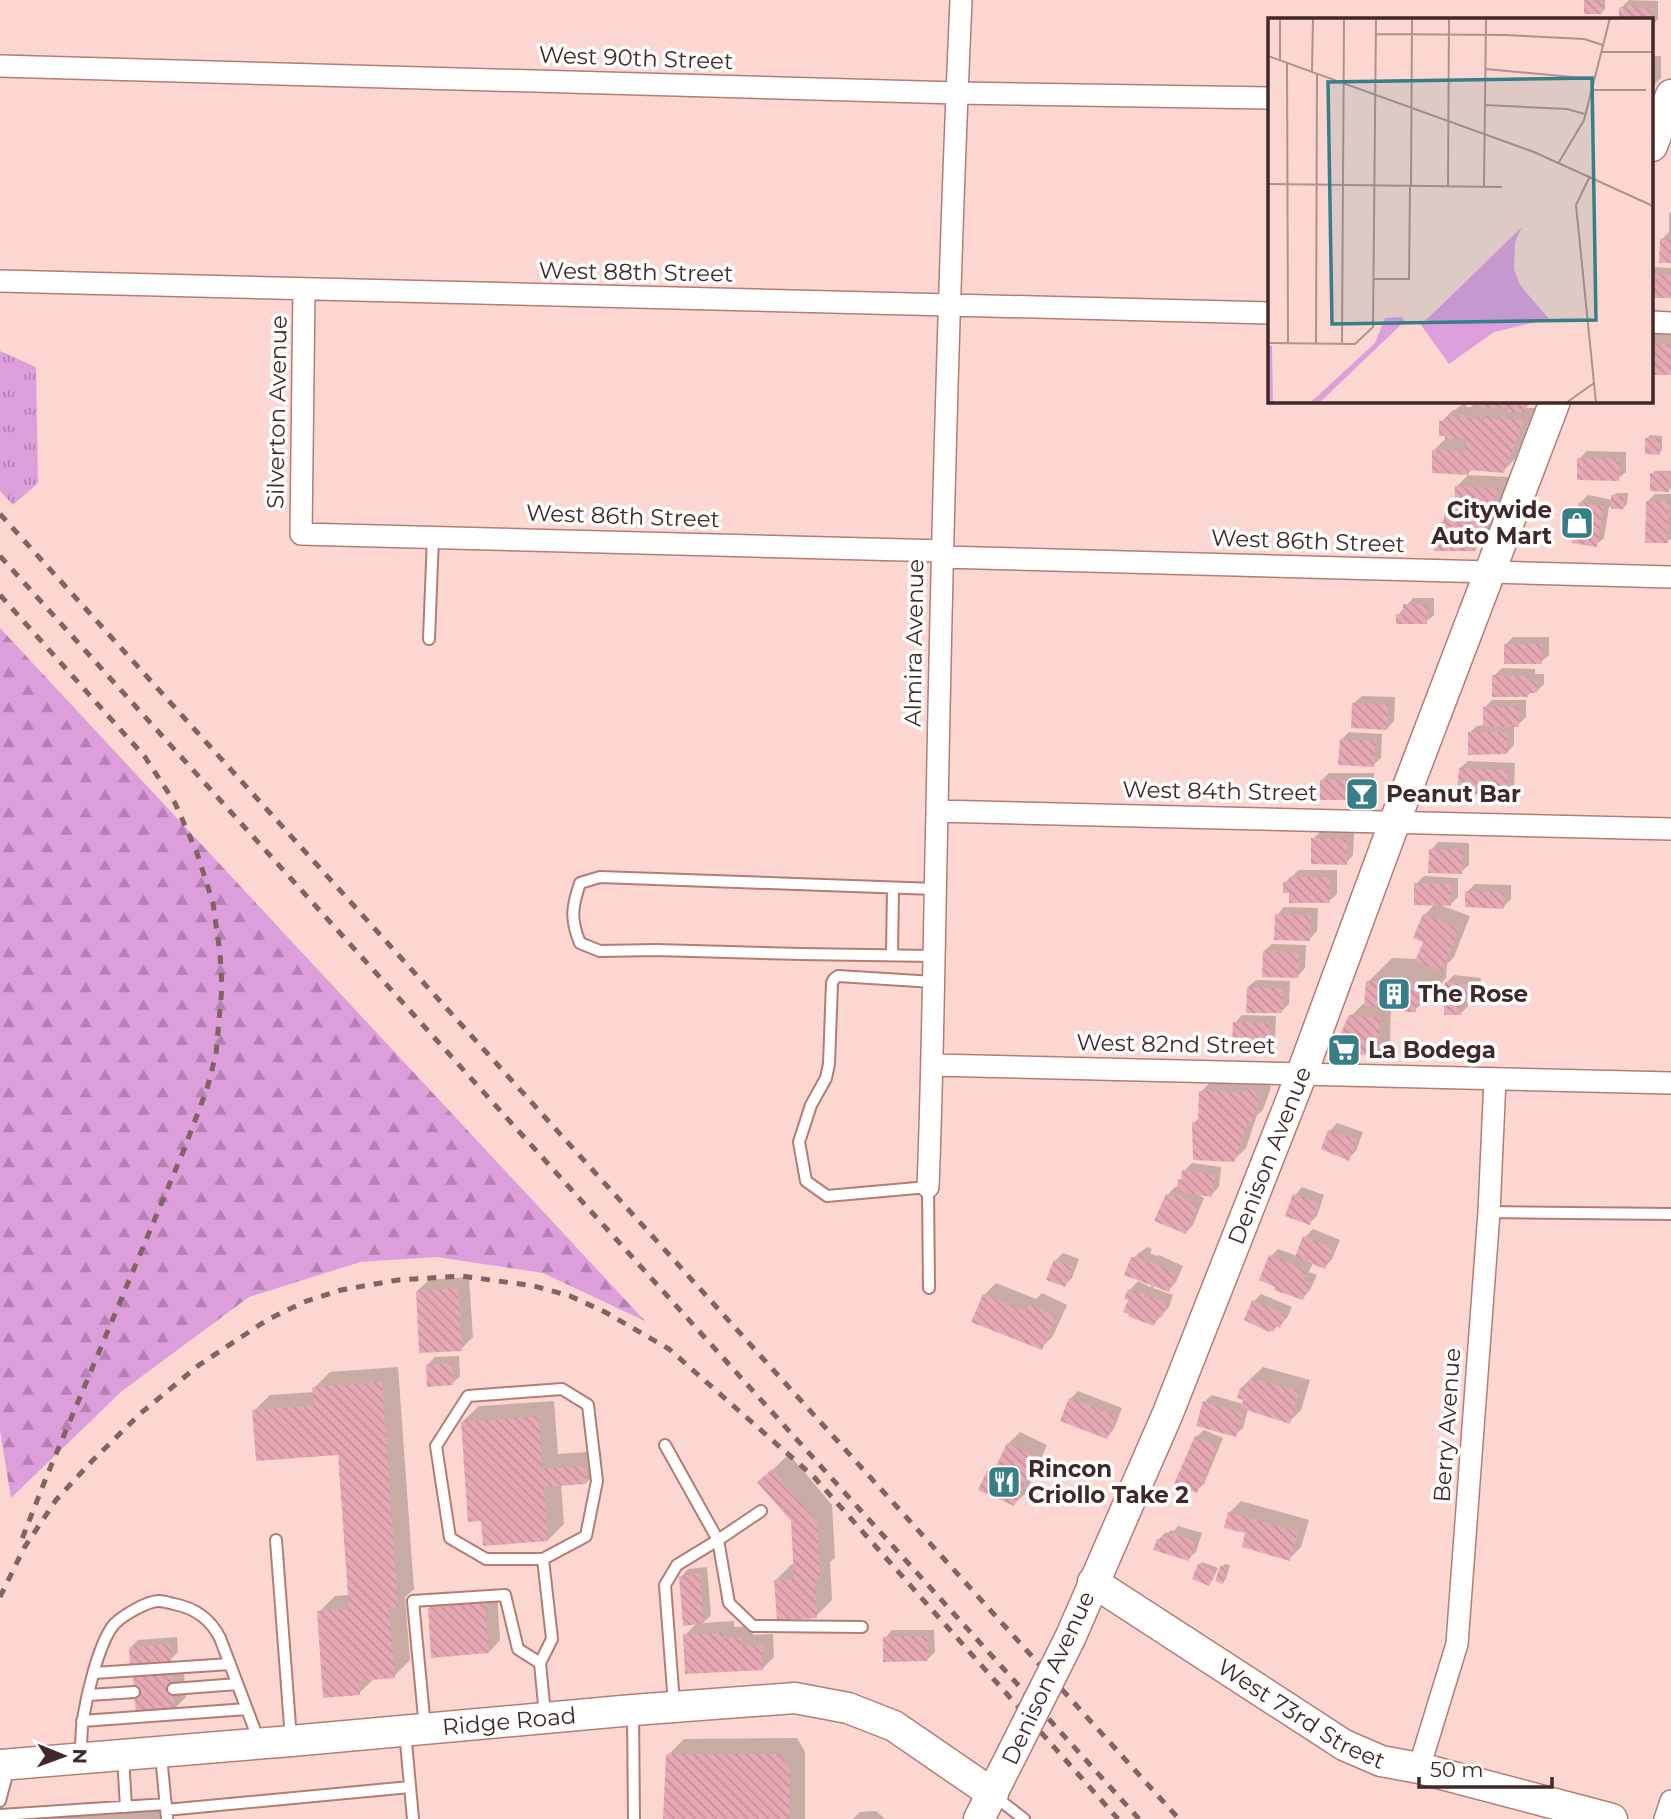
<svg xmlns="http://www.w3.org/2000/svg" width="1671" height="1819" font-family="Montserrat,sans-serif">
<defs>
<pattern id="grass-tufts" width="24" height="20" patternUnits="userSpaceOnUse" patternTransform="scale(1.75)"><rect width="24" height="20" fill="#dd9edc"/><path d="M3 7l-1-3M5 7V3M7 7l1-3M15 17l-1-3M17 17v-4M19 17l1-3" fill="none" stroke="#b581b2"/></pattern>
<pattern id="forest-firs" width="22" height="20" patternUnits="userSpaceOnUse" patternTransform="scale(1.75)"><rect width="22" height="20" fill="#dd9edc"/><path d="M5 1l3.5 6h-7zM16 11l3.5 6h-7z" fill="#b581b2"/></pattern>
<pattern id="building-back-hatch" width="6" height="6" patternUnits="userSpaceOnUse" patternTransform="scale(1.75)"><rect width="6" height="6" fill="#e6a9b4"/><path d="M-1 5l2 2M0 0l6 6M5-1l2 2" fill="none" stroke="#c6919b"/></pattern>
</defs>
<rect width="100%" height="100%" fill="#fcd6d0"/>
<path fill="url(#grass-tufts)" d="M0 351 36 367 38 483 13 505 0 491Z"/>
<path fill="url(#forest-firs)" d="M0 628 645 1321 543 1273 437 1257 360 1262 249 1297 122 1391 11 1498 0 1430Z"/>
<path fill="#0003" d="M1587 0H1605V9L1602 12 1586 1Z
M1629 0 1658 1V19L1652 26V19H1621V8Z
M1652 56H1661V78L1652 87Z
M1671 212V261L1661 240 1669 232V214Z
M1653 267 1671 268V296H1652Z
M1652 331 1671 332V373H1652Z
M1479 401H1531L1526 408H1535L1515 459 1503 471 1473 469 1468 473 1434 450 1446 438 1441 422 1453 410H1455L1463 404H1466V407H1471L1474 404H1479Z
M1650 435 1662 436V450L1659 453 1647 439Z
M1587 451 1626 452V472L1618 479 1579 459Z
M1655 471H1671V487L1669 490 1652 474Z
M1468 475 1510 477 1486 537 1474 549 1437 527 1446 518 1447 509 1456 500V487Z
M1616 493H1628L1627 504 1624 507H1609L1604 538 1596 545 1580 503 1588 495 1613 500V496Z
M1655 494H1671V538L1668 541 1648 501Z
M1413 598H1434V615L1426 622 1398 615Z
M1513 637H1549V655L1541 662 1506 644Z
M1502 668 1535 669V674H1544V684L1536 692H1531L1527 696 1494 676Z
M1362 696 1395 697 1394 721 1387 729 1354 703Z
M1492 700H1526V717L1518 725H1514V745L1507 753 1469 733 1477 726 1484 725 1485 707Z
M1349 732 1382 734 1381 758 1373 765 1341 740Z
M1468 761 1515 763 1514 787 1506 794 1460 768Z
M1329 773H1374V790L1366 798 1322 780Z
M1321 831 1354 832 1353 855 1346 863 1313 839Z
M1438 842 1469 843V865L1461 872 1431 850Z
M1299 870H1337V894L1329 901 1285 882Z
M1424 876 1458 878V897L1450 905H1440L1470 916 1454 957 1447 964 1446 978 1439 986 1415 1010 1407 1007 1391 1006 1390 1041 1378 1053 1351 1016 1363 1004H1366L1368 982 1392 958 1418 959 1425 941 1424 915 1435 904 1416 884Z
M1475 884 1511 885V899L1503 907 1467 892Z
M1284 907 1318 908 1317 931 1310 939 1277 915Z
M1272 944 1306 945 1305 968 1298 976 1264 951Z
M1454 975 1481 978 1480 992 1473 1000H1468V1006L1461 1013 1446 983Z
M1256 980 1290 981 1289 1004 1281 1012 1248 987Z
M1242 1015 1276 1016 1275 1040 1268 1047 1235 1023Z
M1266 1078 1271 1087 1263 1110 1257 1115 1246 1148 1234 1160 1194 1123 1200 1117 1201 1092 1212 1080Z
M1337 1123 1363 1132 1356 1151 1349 1158 1330 1131Z
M1192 1163 1221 1167 1219 1187 1211 1195 1195 1192 1204 1198 1193 1225 1186 1232 1157 1220 1168 1194 1175 1187 1179 1188 1180 1180 1183 1177 1184 1171Z
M1302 1187 1324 1195 1317 1216 1309 1223 1295 1195Z
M1313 1229 1340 1240 1332 1259 1325 1267 1313 1263 1309 1272 1317 1275 1310 1290 1303 1298 1271 1256 1278 1249 1297 1256 1305 1237Z
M1147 1247 1152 1249 1150 1253 1157 1256 1159 1255 1183 1266 1176 1282 1169 1290 1155 1285 1153 1288 1173 1295 1169 1307 1154 1324 1131 1299 1126 1298 1130 1290 1138 1281 1150 1287 1153 1284 1133 1258Z
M1063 1253 1079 1259 1072 1278 1065 1285 1055 1261Z
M469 1277 473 1337 461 1349 417 1291 429 1280Z
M996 1283 1036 1299 1042 1293 1067 1305 1053 1336 1041 1348 984 1295Z
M1261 1294 1292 1307 1287 1318 1273 1330 1254 1301Z
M459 1356 460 1376 453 1383 427 1365 435 1357Z
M398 1367 414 1589 405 1597 410 1660 394 1676 375 1678 359 1693 319 1612 335 1596 349 1595 339 1453 254 1411 270 1395 314 1392V1388L330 1372Z
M1263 1367 1310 1380 1301 1410 1289 1422 1248 1409 1243 1428 1235 1435 1204 1402 1212 1395 1243 1404 1245 1399 1241 1388Z
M1078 1391 1122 1408 1114 1429 1107 1437 1070 1399Z
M554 1401 558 1454 601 1451 602 1466 586 1483 561 1484 564 1524 548 1540 483 1519 462 1422 479 1406Z
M1204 1430 1223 1438 1204 1484 1196 1491V1437Z
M1020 1432 1047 1445 1026 1493 1014 1504 989 1472 1002 1459 1008 1444Z
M789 1454 832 1505 835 1558 830 1562 832 1600 816 1616 776 1580 792 1564H795L792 1520 760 1482Z
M1241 1501 1309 1520 1301 1547 1289 1559 1247 1532 1229 1513Z
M1178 1526 1202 1533 1196 1552 1188 1559 1158 1540 1166 1532 1168 1533 1171 1530 1174 1531Z
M1202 1562 1218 1568 1212 1581 1209 1584 1199 1565Z
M1225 1564 1230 1565 1226 1579 1223 1582 1221 1567Z
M707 1567 711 1615 703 1623 734 1621V1627L752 1626 753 1635 773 1634 774 1657 763 1668 685 1635 697 1623 681 1577 688 1569Z
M497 1592 500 1640 489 1652 429 1608 441 1596Z
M892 1630H934L935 1652 927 1660 885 1638Z
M177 1637 178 1652 167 1663 183 1662 186 1697 174 1709 134 1676 146 1665 162 1663 161 1660 131 1647 138 1640Z
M797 1738 805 1752V1819H665L668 1755 684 1739Z
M161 1803 162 1819H9Z
M876 1811 885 1819H853L860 1812Z"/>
<path fill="url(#building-back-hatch)" d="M1584 0 1603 1 1602 14H1584Z
M1628 5H1636V8H1651V19H1619V7H1628Z
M1660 239H1671V263H1659Z
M1652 274 1671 275V298H1652Z
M1652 343 1671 344V375H1652Z
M1477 401H1528L1524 412H1508V408L1477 407Z
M1449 415H1455V418H1460V415H1466V418L1476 419 1477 415 1482 416V419H1486V416H1491V419H1501V416H1505V419L1524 420 1504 473 1469 470V475L1432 473V450L1465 451V447H1467V439H1445V436H1439V421H1445V418H1449Z
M1645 438H1660V455L1645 454Z
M1577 458 1619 459V481L1577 480Z
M1650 473H1670L1669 492 1650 491Z
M1455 486 1499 488 1475 551H1434L1436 526H1443L1445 508H1454Z
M1611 495 1625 496 1624 509H1611Z
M1646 501H1669L1668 543H1645Z
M1579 502 1604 507 1597 547 1572 543Z
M1403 604 1427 605V624H1396V614H1403Z
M1504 644H1542V664H1504Z
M1492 675 1528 676V681H1537V693H1528V697H1492Z
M1352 703 1389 704 1387 730 1351 728Z
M1483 707H1519V727H1483Z
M1468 732H1507V754L1468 755Z
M1340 739 1376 741 1374 767 1338 765Z
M1459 768 1508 770 1507 796 1457 793Z
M1320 780H1367V800H1320Z
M1311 838 1347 839V865L1311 864Z
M1429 849 1463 850 1462 874 1428 873Z
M1289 877H1330V903H1289V893H1283V882L1289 881Z
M1414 883 1451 884V906L1414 905Z
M1465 891 1505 892 1504 909 1465 907Z
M1275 914 1311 915 1310 941 1274 940Z
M1423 914 1459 928 1442 971 1415 961 1423 942 1413 938Z
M1263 951 1299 952 1298 978 1262 977Z
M1366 981 1424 983 1423 1004H1416V1012H1405V1009L1364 1006Z
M1445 982 1474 985 1473 1002 1461 1001V1015H1444Z
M1247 987 1283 988 1282 1013H1246Z
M1349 1015 1380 1018 1378 1055 1340 1054 1335 1046Z
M1233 1022 1269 1023 1268 1049 1232 1048Z
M1248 1089 1254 1090 1260 1099 1251 1123H1248L1234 1162 1193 1160 1192 1122H1198L1199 1091 1248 1092Z
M1328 1130 1357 1140 1349 1161 1321 1149Z
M1182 1170 1215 1174 1212 1197 1180 1192V1189L1177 1188 1178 1179 1181 1180Z
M1166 1194 1175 1197 1176 1194 1198 1206 1186 1234 1154 1221Z
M1293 1194 1318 1203 1310 1225 1285 1216Z
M1303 1236 1333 1248 1325 1269 1295 1257Z
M1138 1253 1145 1256 1144 1261 1149 1263 1150 1261 1176 1274 1169 1292 1124 1275 1131 1257 1136 1258Z
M1269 1255 1302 1268 1301 1270 1306 1272 1303 1280 1311 1283 1303 1300 1274 1290 1275 1287 1259 1280Z
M1054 1260 1073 1266 1065 1287 1046 1280Z
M458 1288 462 1351 419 1353 416 1291Z
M1128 1289 1142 1294V1292L1148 1294 1147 1296 1167 1303 1162 1317 1158 1315 1154 1326 1128 1316 1129 1314 1123 1312 1128 1300 1124 1299Z
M983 1294 1026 1311 1029 1304 1056 1317 1042 1350 971 1322Z
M1252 1300 1286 1315 1280 1328 1276 1326 1273 1332 1270 1331 1269 1332 1244 1320Z
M452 1363 453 1385 427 1387 426 1364Z
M1250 1378 1299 1391 1290 1424 1240 1408 1243 1400 1237 1398 1240 1388 1246 1389Z
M382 1382 398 1607H389L395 1678 359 1681 360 1695 323 1698 317 1611 349 1609 338 1455 256 1461 252 1410 314 1406 312 1387Z
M1069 1398 1116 1416 1107 1439 1060 1421Z
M1203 1401 1243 1413 1236 1437 1196 1426Z
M539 1416 542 1469 585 1466 586 1484 544 1487 548 1541 483 1546 481 1521 468 1522 461 1422Z
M1195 1436 1217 1446 1197 1493 1174 1484Z
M1007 1443 1037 1457 1014 1506 978 1490 987 1471 993 1473Z
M772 1469 817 1522 820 1576 815 1580 817 1618 777 1620 774 1580 794 1579 791 1521 757 1482Z
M1228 1512 1298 1532 1290 1561 1242 1547 1245 1533 1224 1528Z
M1169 1533 1195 1541 1189 1561 1153 1550 1157 1539 1161 1540 1162 1536 1167 1538Z
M1198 1564 1216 1571 1209 1586 1192 1579Z
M1220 1566 1227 1569 1223 1584 1215 1581Z
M700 1574 704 1624 683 1626 679 1576Z
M485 1603 489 1653 431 1658 428 1608Z
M723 1633V1638L741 1637V1646L762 1645 763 1670 685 1674 683 1634Z
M927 1636 928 1661 883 1662V1637Z
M170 1644 171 1661 130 1664 129 1647Z
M171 1673 175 1711 136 1714 133 1676Z
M666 1754H780L790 1769 789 1819H663Z"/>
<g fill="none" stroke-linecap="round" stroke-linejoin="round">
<defs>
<path id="lane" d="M429 639 433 537
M892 955 893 888
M934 956 801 954 656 950 600 951 580 943C570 919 572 907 580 883L600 877 935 889
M1489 1212 1671 1214
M929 1288 928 1187 827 1196 806 1181 799 1142 811 1105 826 1078 829 1064 832 983 834 979 838 976 934 982
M665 1445 718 1540 677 1565 665 1585 674 1704
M761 1511 718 1540 729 1603 753 1626 862 1627
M276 1540 291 1739
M543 1559 586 1536 597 1481 588 1405 562 1389 468 1396 436 1446 450 1538 486 1559H543L552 1639 540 1663 545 1715
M94 1673 230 1664
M173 1689 237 1684
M89 1695 134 1692
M633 1713 634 1819
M82 1721 247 1709
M425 1728 413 1601 505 1595 518 1649 540 1663
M405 1731 413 1819
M161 1755 167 1819
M81 1757C81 1745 81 1731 83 1719 87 1694 98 1647 112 1627 119 1617 147 1601 159 1601 164 1601 169 1603 174 1604 195 1608 211 1620 220 1638L259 1741
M123 1757 126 1807
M993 1795 1024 1819
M0 1801 9 1767
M166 1810 410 1787
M0 1815 166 1804"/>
<path id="street" d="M0 66 957 93 1270 98
M0 281 1270 313
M304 290 301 534 943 551
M1652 322 1671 323
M943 557 1671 577
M937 811 1671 829
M933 1065 1671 1083
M928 1187C933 1062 934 937 937 811 942 541 949 270 961 0
M1419 1768 1457 1644 1489 1212 1495 1079
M1665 1819 1671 1801"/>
<g id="secondary">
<path d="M1652 146 1671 95"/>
<path id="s1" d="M1093 1582 1344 1745 1381 1761 1419 1768 1612 1819"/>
<path id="s2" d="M1071 1636 1168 1413 1302 1073 1395 821 1555 401"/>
<path id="s3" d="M0 1765 291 1741 633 1710 795 1698 848 1708 894 1726 993 1794"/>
<path d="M979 1819 1012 1754"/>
</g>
</defs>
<use href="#lane" stroke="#b57c75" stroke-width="14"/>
<use href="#street" stroke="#b57c75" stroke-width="24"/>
<use href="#secondary" stroke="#b57c75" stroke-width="33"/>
<use href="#lane" stroke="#fff" stroke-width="10"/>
<use href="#street" stroke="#fff" stroke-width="21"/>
<use href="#secondary" stroke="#fff" stroke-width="30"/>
<path stroke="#806460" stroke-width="5" stroke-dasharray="9 9" stroke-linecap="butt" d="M0 514 1179 1819
M0 556 1139 1819
M0 595 145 757 175 803 197 853 213 903 220 953 222 987 216 1054 207 1089 183 1152 46 1478 22 1539
M0 1597 24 1548 56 1500 92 1461 141 1413 199 1365 267 1320 304 1302 341 1290 398 1280 462 1276 534 1286 570 1296 605 1312 669 1349 814 1477 1118 1819"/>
<defs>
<path id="secondary-bridge" d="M1012 1754 1071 1636"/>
</defs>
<use href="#secondary-bridge" stroke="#b57c75" stroke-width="33" stroke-linecap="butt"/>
<use href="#secondary-bridge" stroke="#fff" stroke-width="30"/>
</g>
<defs>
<symbol id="shop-square" viewBox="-11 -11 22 22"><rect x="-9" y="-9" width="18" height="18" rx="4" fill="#377e88" stroke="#fff"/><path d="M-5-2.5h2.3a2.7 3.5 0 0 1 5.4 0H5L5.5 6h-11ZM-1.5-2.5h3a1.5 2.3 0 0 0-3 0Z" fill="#fff"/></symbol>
<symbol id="bar-square" viewBox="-11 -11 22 22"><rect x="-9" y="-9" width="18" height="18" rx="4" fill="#377e88" stroke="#fff"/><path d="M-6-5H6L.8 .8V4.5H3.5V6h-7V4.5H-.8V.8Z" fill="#fff"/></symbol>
<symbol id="building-square" viewBox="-11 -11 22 22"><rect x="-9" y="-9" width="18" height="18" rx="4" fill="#377e88" stroke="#fff"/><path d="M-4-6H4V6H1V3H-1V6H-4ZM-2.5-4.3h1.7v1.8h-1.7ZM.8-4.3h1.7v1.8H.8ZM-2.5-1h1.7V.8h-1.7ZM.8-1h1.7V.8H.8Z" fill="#fff"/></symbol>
<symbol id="supermarket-square" viewBox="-11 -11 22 22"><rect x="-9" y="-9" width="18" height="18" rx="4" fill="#377e88" stroke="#fff"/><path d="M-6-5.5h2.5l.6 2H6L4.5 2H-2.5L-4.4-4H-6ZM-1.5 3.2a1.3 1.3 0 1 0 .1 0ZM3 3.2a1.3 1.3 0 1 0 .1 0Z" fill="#fff"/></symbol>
<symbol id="restaurant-square" viewBox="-11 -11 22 22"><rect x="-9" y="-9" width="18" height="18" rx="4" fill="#377e88" stroke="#fff"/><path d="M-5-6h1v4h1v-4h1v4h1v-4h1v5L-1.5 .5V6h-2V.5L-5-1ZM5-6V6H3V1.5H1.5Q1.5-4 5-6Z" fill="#fff"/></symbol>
</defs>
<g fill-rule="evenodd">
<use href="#shop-square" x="1558" y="504" width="38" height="38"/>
<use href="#bar-square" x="1343" y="775" width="38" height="38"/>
<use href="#building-square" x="1375" y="975" width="38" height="38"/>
<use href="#supermarket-square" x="1325" y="1031" width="38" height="38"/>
<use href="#restaurant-square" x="985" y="1463" width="38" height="38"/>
</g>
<g text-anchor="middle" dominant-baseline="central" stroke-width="7" stroke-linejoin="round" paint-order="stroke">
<g font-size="23" fill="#402926" stroke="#fff">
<text transform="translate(636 58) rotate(2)">West 90th Street</text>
<text transform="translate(636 272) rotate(1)">West 88th Street</text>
<text transform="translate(277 412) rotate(-89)">Silverton Avenue</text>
<text transform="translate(623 516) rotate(2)">West 86th Street</text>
<text transform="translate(1308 541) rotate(2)">West 86th Street</text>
<text transform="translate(914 643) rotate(-89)">Almira Avenue</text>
<text transform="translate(1220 791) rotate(1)">West 84th Street</text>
<text transform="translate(1176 1044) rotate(1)">West 82nd Street</text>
<text stroke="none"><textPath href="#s2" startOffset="520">Denison Avenue</textPath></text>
<text transform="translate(1447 1425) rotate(-86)">Berry Avenue</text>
<text transform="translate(1048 1678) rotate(-65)">Denison Avenue</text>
<text stroke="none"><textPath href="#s1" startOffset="247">West 73rd Street</textPath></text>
<text stroke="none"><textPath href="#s3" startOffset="511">Ridge Road</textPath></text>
</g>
<g font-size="23" font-weight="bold" fill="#402926" stroke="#fff" text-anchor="start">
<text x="1552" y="510" text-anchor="end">Citywide<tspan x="1552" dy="26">Auto Mart</tspan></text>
<text x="1386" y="794">Peanut Bar</text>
<text x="1418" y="994">The Rose</text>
<text x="1368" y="1050">La Bodega</text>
<text x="1028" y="1469">Rincon<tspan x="1028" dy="26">Criollo Take 2</tspan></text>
</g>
</g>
<g transform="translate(1268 18)">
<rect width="385" height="385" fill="#fcd6d0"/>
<path d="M134 299 137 303 51 385H42L107 325 117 300Z" fill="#dd9edc"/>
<path d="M254 209 247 224 246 251 252 267 281 301 226 314 181 346 153 307Z" fill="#dd9edc"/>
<path d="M0 328H4L5 385H0Z" fill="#dd9edc"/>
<path fill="none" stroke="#b1918c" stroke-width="2" d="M107 16 237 17 316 21 335 27M334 34H385M0 38 266 134 385 188M12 42V0M19 45 20 325M217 51 326 61M44 53 45 0M323 72H378M217 87 299 91 317 96M291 144 316 102 342 0M322 158 308 187 328 385M0 166 234 169M143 168 144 0M216 168 218 0M180 169 181 0M106 261H141L142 168M0 325 87 326 105 309 108 0M48 326 49 55M74 326 76 0M298 385 326 365"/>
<path fill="#377e88" fill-opacity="0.15" stroke="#377e88" stroke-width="3.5" d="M324 60 328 302 64 306 60 64Z"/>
<rect width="385" height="385" fill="none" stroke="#402926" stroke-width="3.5"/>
</g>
<g transform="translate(63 1756) rotate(91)" stroke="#ffffff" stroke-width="5" paint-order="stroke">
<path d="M0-5L12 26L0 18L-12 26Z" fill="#402926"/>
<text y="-10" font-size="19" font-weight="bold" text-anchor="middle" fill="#402926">N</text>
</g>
<path d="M1419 1777v10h133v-10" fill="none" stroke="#402926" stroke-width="3.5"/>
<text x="1430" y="1777" font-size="21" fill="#402926" stroke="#ffffff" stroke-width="5" paint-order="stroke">50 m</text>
</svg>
